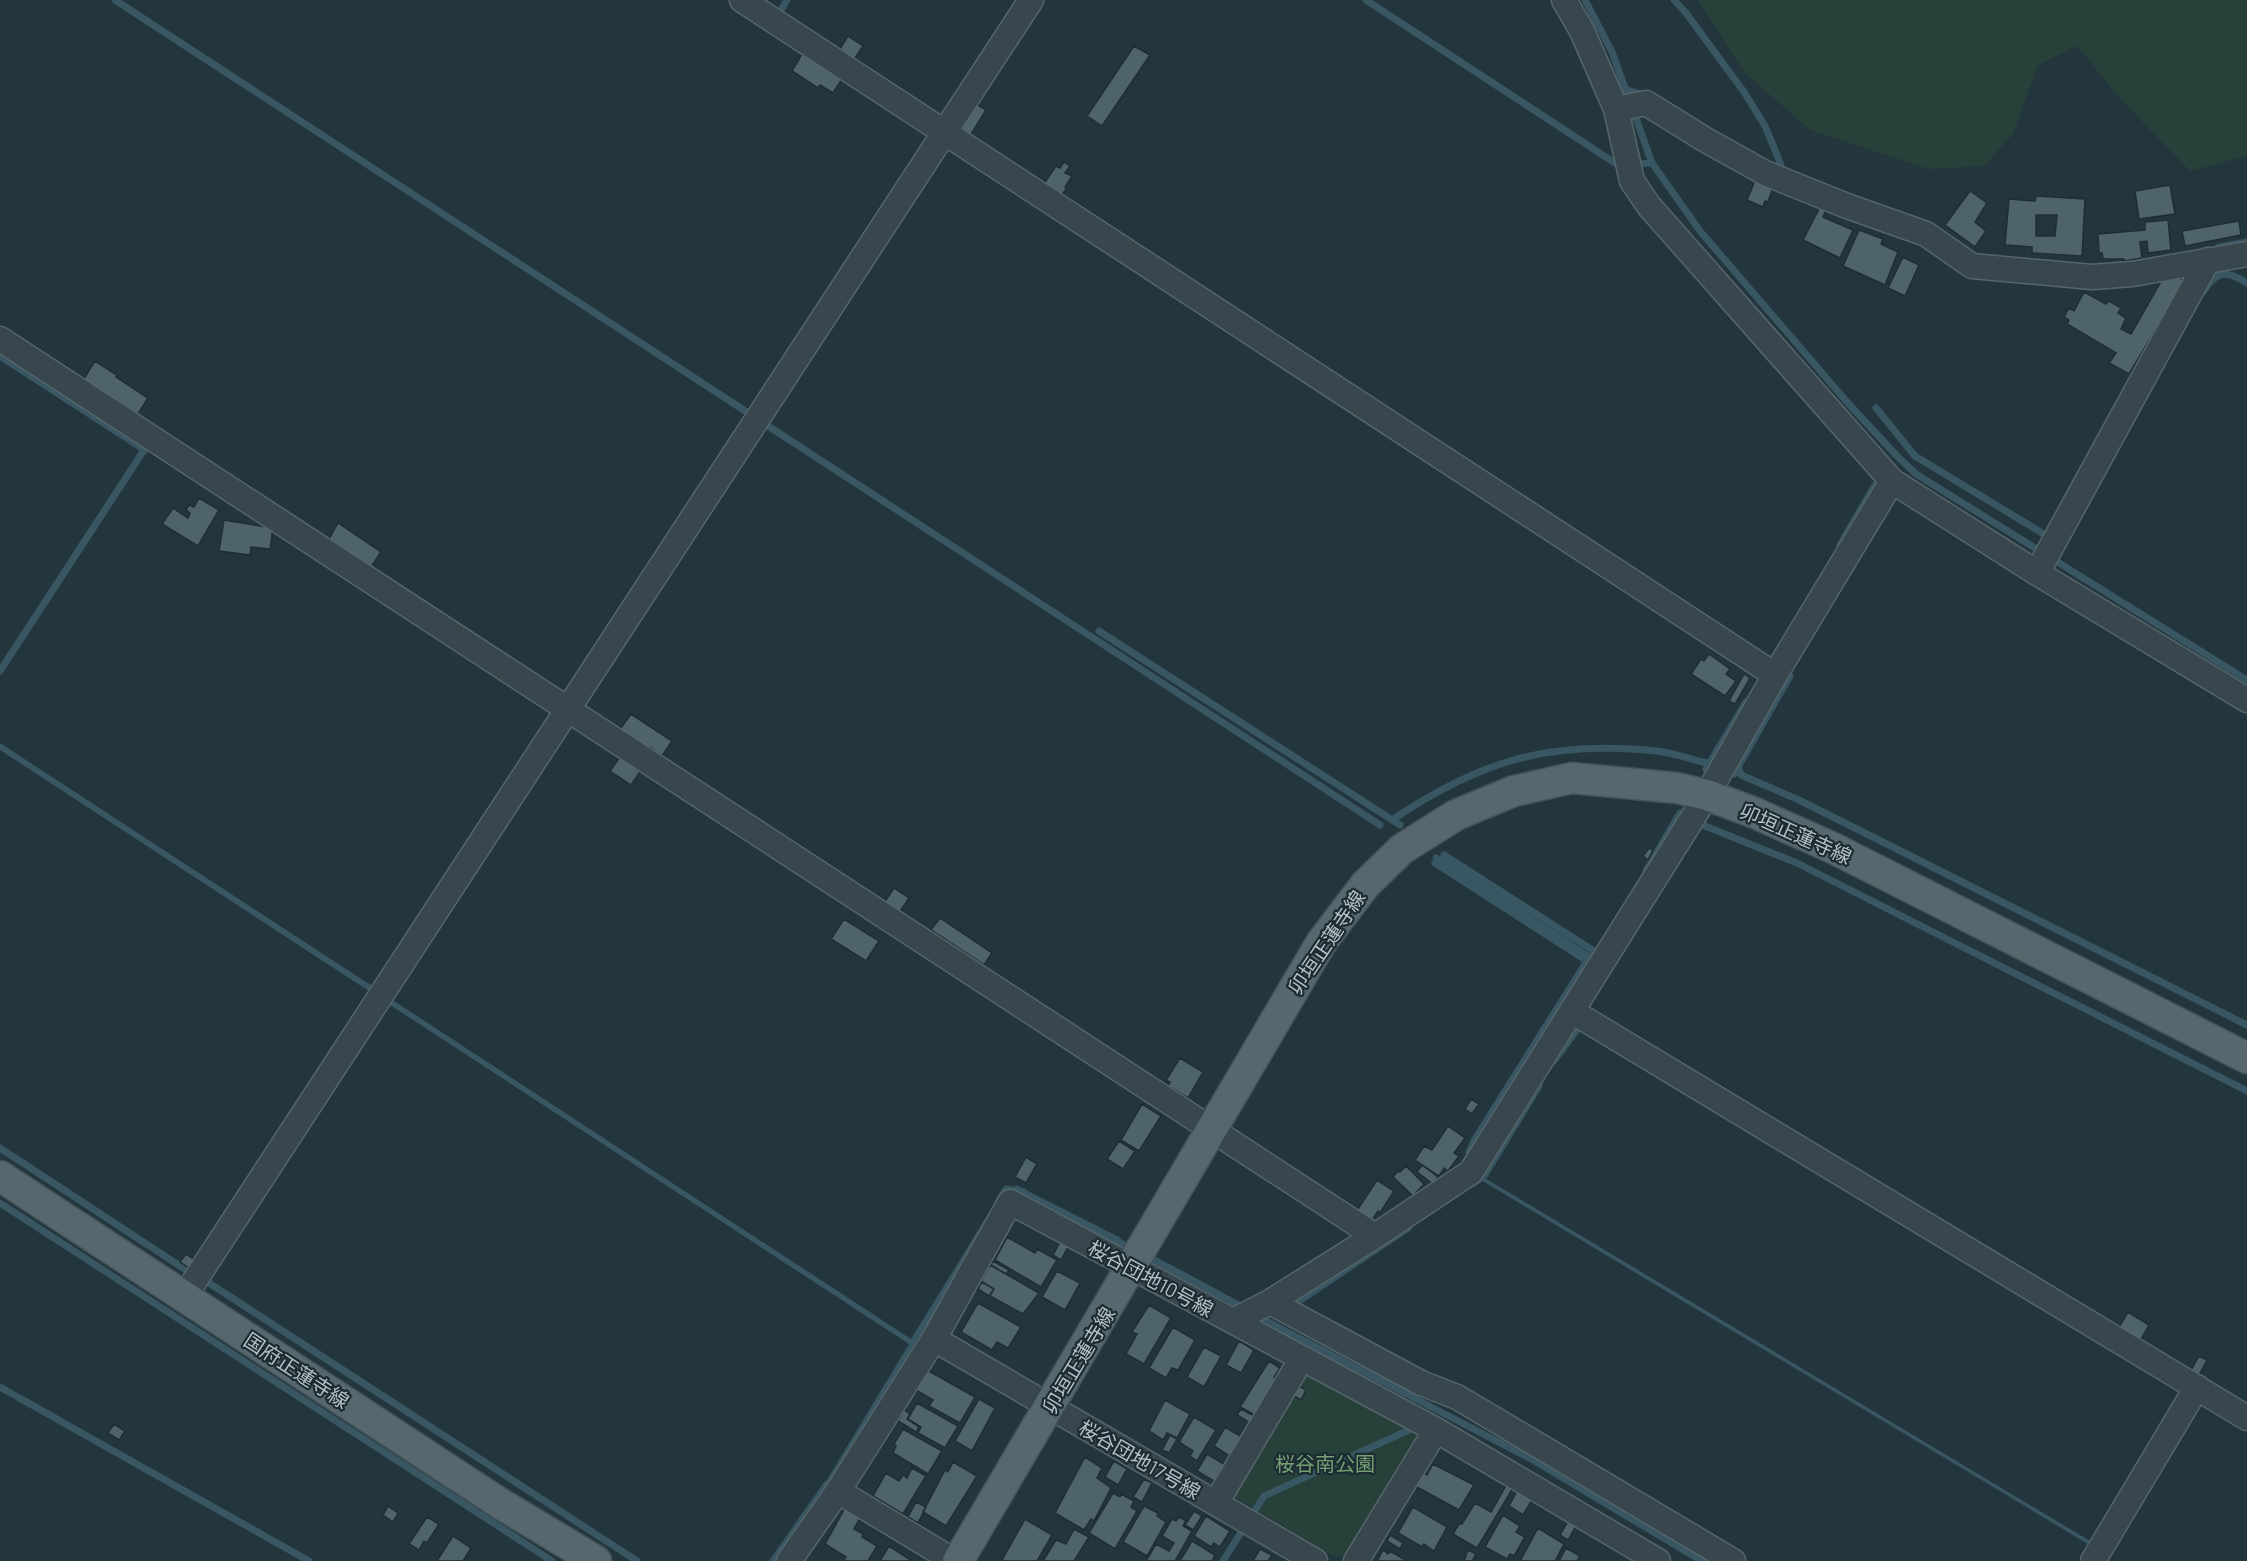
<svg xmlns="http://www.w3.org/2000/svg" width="2247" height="1561" font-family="Barlow,'Noto Sans JP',sans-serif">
<rect width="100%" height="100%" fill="#24363d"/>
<path fill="#27403a" d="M1698 0H2247V156L2190 171 2124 103 2077 46 2038 65 2013 134 1984 166 1929 169 1810 130 1744 72Z
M1304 1370 1419 1432V1436L1348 1554 1335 1557 1230 1494Z"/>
<path fill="#385763" d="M0 743 372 986 378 988 394 1001 911 1339 990 1211 994 1214 826 1491H821L822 1488 909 1344 0 750Z
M1483 1177 2095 1544 2093 1547 1481 1180Z
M1016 1185 1121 1238 1116 1246 1013 1193Z"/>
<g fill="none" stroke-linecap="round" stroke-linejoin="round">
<path stroke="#385763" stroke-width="7" d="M115 0 1380 825
M1366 0 1618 165 1652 163
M1585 0 1612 52 1652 163 1700 231 1847 402 1897 456 1916 474 2247 680
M1674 0 1686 13 1744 92 1765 126 1781 165
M778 15 787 0
M1627 90 1648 96
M2219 247 2247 242
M2204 291C2217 269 2228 271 2247 283
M0 356 145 450
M1876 408 1915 456 2042 533
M1840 545 1875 485
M1099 631 1400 825
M0 671 146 447
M1738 766 1741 775 1799 800 2247 1025
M1706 769 1746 702
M1734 774 1790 676
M1392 820C1481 760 1550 740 1657 751 1674 753 1690 759 1707 763
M1705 826 1797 863 2247 1091
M1444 855 1597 953
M1436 858 1594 960
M1435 863 1584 959
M1646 871 1680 813
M1554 1061 1579 1027 1585 1031
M0 1148 189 1272
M1469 1152 1475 1139 1585 964 1595 958
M1474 1183 1484 1176 1539 1086
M1001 1197 1006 1189 1024 1192
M0 1203 552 1561
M1110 1237 1132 1249
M1145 1255 1246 1309
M209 1283 637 1561
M1296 1303 1408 1228
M1255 1315 1533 1460 1702 1561
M0 1387 309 1561
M773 1561 827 1484
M1223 1561 1264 1496 1418 1426"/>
</g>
<path fill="#4f646a" stroke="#1f2e34" stroke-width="1.5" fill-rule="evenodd" d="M848 36 863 46 853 61 838 52Z
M1134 46 1150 55 1102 126 1087 116Z
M802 54 842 79 833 93 820 85 818 88 792 71Z
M973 102 986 110 970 136 957 127Z
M1064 162 1070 166 1065 173 1072 176 1065 187 1067 188 1060 197 1043 185 1056 166 1060 168Z
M1756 178 1774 185 1768 202 1765 201 1763 207 1747 200Z
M2170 185 2175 214 2139 219 2135 191Z
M1970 191 1987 203 1975 222 1986 231 1975 247 1945 225Z
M2036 196 2085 199 2082 256 2032 253V247L2005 245 2009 199 2035 201ZM2036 215H2057L2055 236H2036Z
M1820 207 1826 210 1823 217 1853 230 1840 258 1803 240Z
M2168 220 2171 250 2148 253 2147 241 2140 242 2142 258 2124 261V259H2103L2102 253H2099L2098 234 2145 230V222Z
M2239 221 2241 235 2185 246 2182 231Z
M1859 230 1883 239 1881 244 1898 252 1885 285 1843 266Z
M1903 257 1919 265 1905 296 1888 288Z
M2173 275 2185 281 2129 374 2109 363 2116 353 2067 324 2069 320 2064 317 2069 308 2074 311 2084 292 2106 304 2109 301 2121 308 2118 313 2126 318 2121 329 2131 334 2163 278Z
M95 361 117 375 116 377 148 398 138 414 83 380Z
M199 498 219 510 198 546 162 524 173 508 188 518 190 513 186 510 189 505 194 507Z
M224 520 273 528 270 549 251 547 250 555 219 551Z
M338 523 381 552 371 567 329 539Z
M1709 654 1730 669 1726 674 1736 681 1725 696 1691 674 1701 659 1704 661Z
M1744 674 1750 678 1735 704 1729 701Z
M631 714 672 741 662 756 650 747 647 751 618 732Z
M620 757 640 772 631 785 610 771Z
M1649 848 1653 850 1648 860 1643 856Z
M894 888 909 898 899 913 884 903Z
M940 918 992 953 984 965 931 930Z
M844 919 879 941 866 961 831 939Z
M1180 1058 1203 1072 1188 1098 1168 1086 1170 1082 1166 1080Z
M1471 1099 1479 1104 1472 1114 1465 1109Z
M1142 1104 1161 1116 1139 1151 1121 1140Z
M1448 1126 1465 1138 1454 1153 1459 1156 1448 1171 1444 1168 1439 1176 1415 1160 1424 1146 1432 1150Z
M1119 1141 1135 1151 1123 1169 1107 1159Z
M1026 1157 1037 1164 1026 1183 1015 1177Z
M1422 1165 1438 1177 1433 1184 1417 1172Z
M1406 1166 1424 1184 1413 1196 1393 1177 1398 1171 1400 1172Z
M1377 1180 1394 1191 1380 1213 1378 1211 1371 1222 1356 1212Z
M1007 1237 1035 1253 1037 1249 1057 1260 1041 1287 995 1260Z
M1060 1242 1068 1247 1061 1260 1053 1255Z
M186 1254 198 1262 192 1270 180 1262Z
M993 1261 1009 1270 1006 1274 991 1265Z
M990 1265 1039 1293 1023 1314 990 1296 994 1289 981 1281Z
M1057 1271 1080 1283 1065 1310 1042 1297Z
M982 1282 994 1289 989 1296 978 1289Z
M978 1303 1021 1327 1008 1348 997 1342 992 1350 961 1332Z
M1149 1305 1171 1318 1144 1364 1126 1354 1137 1334 1132 1332Z
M2128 1312 2149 1325 2140 1341 2118 1329Z
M1173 1327 1195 1340 1178 1370 1172 1368 1166 1378 1149 1368Z
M1239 1341 1254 1350 1241 1373 1226 1365Z
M1204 1347 1221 1356 1204 1387 1187 1377Z
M2199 1356 2207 1360 2198 1377 2190 1372Z
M1269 1361 1280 1368 1274 1377 1278 1380 1257 1416 1240 1407Z
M927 1370 975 1397 960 1423 929 1406 933 1400 916 1390Z
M1299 1386 1306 1390 1301 1400 1294 1396Z
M979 1399 995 1408 972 1451 955 1441Z
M1165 1400 1190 1414 1177 1438 1167 1433 1163 1440 1149 1431Z
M917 1403 958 1426 945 1448 918 1433 921 1427 908 1419Z
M1241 1409 1256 1417 1252 1424 1237 1415Z
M904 1410 910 1414 907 1419 919 1427 916 1432 898 1421Z
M1194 1417 1216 1430 1197 1461 1190 1456 1193 1451 1179 1442Z
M114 1424 125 1431 119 1440 108 1433Z
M1225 1427 1242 1437 1231 1457 1214 1446Z
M903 1429 942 1451 928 1474 893 1453 896 1446 894 1444Z
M1170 1435 1177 1439 1169 1453 1162 1450Z
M1207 1454 1227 1466 1217 1483 1197 1471Z
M1085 1457 1102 1468 1097 1478 1111 1488 1094 1521 1091 1519 1084 1530 1055 1513Z
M1114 1461 1127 1469 1118 1485 1105 1477Z
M953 1462 977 1476 946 1526 923 1512 945 1470 948 1472Z
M1433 1464 1474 1485 1459 1510 1415 1486 1423 1472 1427 1475Z
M912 1468 926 1476 903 1514 873 1496 886 1473 899 1481 903 1475 907 1478Z
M1144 1479 1152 1483 1142 1502 1133 1497Z
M1507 1484 1513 1488 1477 1548 1453 1534 1459 1524H1462L1475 1503 1491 1512Z
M1517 1491 1532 1500 1523 1515 1509 1506Z
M1113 1493 1120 1497 1121 1494 1134 1501 1131 1507 1137 1511 1115 1549 1089 1533Z
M916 1502 926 1507 918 1523 908 1517Z
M388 1506 398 1513 393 1522 383 1515Z
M1144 1506 1158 1513 1157 1516 1166 1522 1147 1556 1123 1542Z
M1413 1507 1447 1527 1434 1551 1424 1544 1422 1547 1398 1533Z
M845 1508 860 1518 854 1529 863 1534 862 1537 877 1546 868 1561H846L844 1560 846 1557 825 1544Z
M1194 1511 1202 1516 1193 1530 1185 1525Z
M1503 1515 1520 1526 1516 1532 1525 1537 1514 1556 1510 1554 1507 1559 1485 1547Z
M1206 1516 1230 1531 1220 1547 1214 1543 1211 1547 1194 1536Z
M427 1517 439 1524 427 1543 424 1541 419 1550 409 1544Z
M1179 1517 1186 1521 1183 1526 1192 1531 1175 1561H1146L1156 1544 1169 1551 1174 1543 1162 1536 1172 1519 1176 1521Z
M1025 1519 1052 1535 1037 1561H1004L1002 1560Z
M1568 1521 1576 1526 1568 1540 1560 1535Z
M1538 1528 1564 1544 1555 1561H1520Z
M1074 1529 1089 1537 1074 1561H1043L1056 1540 1066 1544Z
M1390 1535 1403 1543 1400 1549 1387 1541Z
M453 1536 471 1548 463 1561H437Z
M1192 1541 1215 1555 1212 1561H1180Z
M889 1546 912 1561H880Z
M1566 1548 1580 1556 1577 1561H1559Z
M1260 1549 1272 1555 1268 1561H1253Z
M1383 1550 1388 1554 1390 1551 1407 1561H1377Z
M1468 1550 1476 1554 1472 1561H1464Z"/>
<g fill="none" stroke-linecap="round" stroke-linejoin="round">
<defs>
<path id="minor" d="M742 0 1775 675
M1564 0 1582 31 1616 109 1632 181 1649 206 1892 481 2037 573 2247 700
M1616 109 1646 103 1704 139 1765 173 1847 206 1926 234 1972 266 2092 277 2132 274 2247 254
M0 339 1375 1236
M2037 573 2208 260
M1573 1012 2247 1418
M184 1297 1031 0
M1270 1302 1421 1383 1457 1397 1733 1561
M1233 1321 1270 1302 1375 1236 1471 1172 1707 795 1775 675 1892 481
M934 1339 1315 1561
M838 1491 954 1561
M1216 1503 1302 1358
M789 1561 838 1491 934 1339 1010 1202 1436 1430 1658 1561
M1356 1561 1436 1430
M2093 1561 2197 1387"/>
<path id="major" d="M0 1176 501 1504 596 1561
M958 1561 1321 943 1365 885 1402 849 1456 815 1514 791 1572 778 1677 788 1707 795 1755 813 1833 848 2247 1058"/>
</defs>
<use href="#minor" stroke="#56656b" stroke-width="27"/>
<use href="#major" stroke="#445359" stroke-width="33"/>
<use href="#minor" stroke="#38474d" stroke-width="24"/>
<use href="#major" stroke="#56676d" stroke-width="30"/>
</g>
<g text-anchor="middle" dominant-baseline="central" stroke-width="4.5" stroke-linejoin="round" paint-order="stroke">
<g font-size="20" fill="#b3c2c8" stroke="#1d2c32">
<text transform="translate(1796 833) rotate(24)">卯垣正蓮寺線</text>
<text transform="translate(1326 942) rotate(-56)">卯垣正蓮寺線</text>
<text transform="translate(1151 1278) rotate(28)">桜谷団地10号線</text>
<text transform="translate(1078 1360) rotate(-59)">卯垣正蓮寺線</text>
<text transform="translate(297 1370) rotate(33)">国府正蓮寺線</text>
<text transform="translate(1140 1459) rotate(30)">桜谷団地17号線</text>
</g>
<g font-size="20" fill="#759e72" stroke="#1d2c32">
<text x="1325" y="1463">桜谷南公園</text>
</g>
</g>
</svg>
